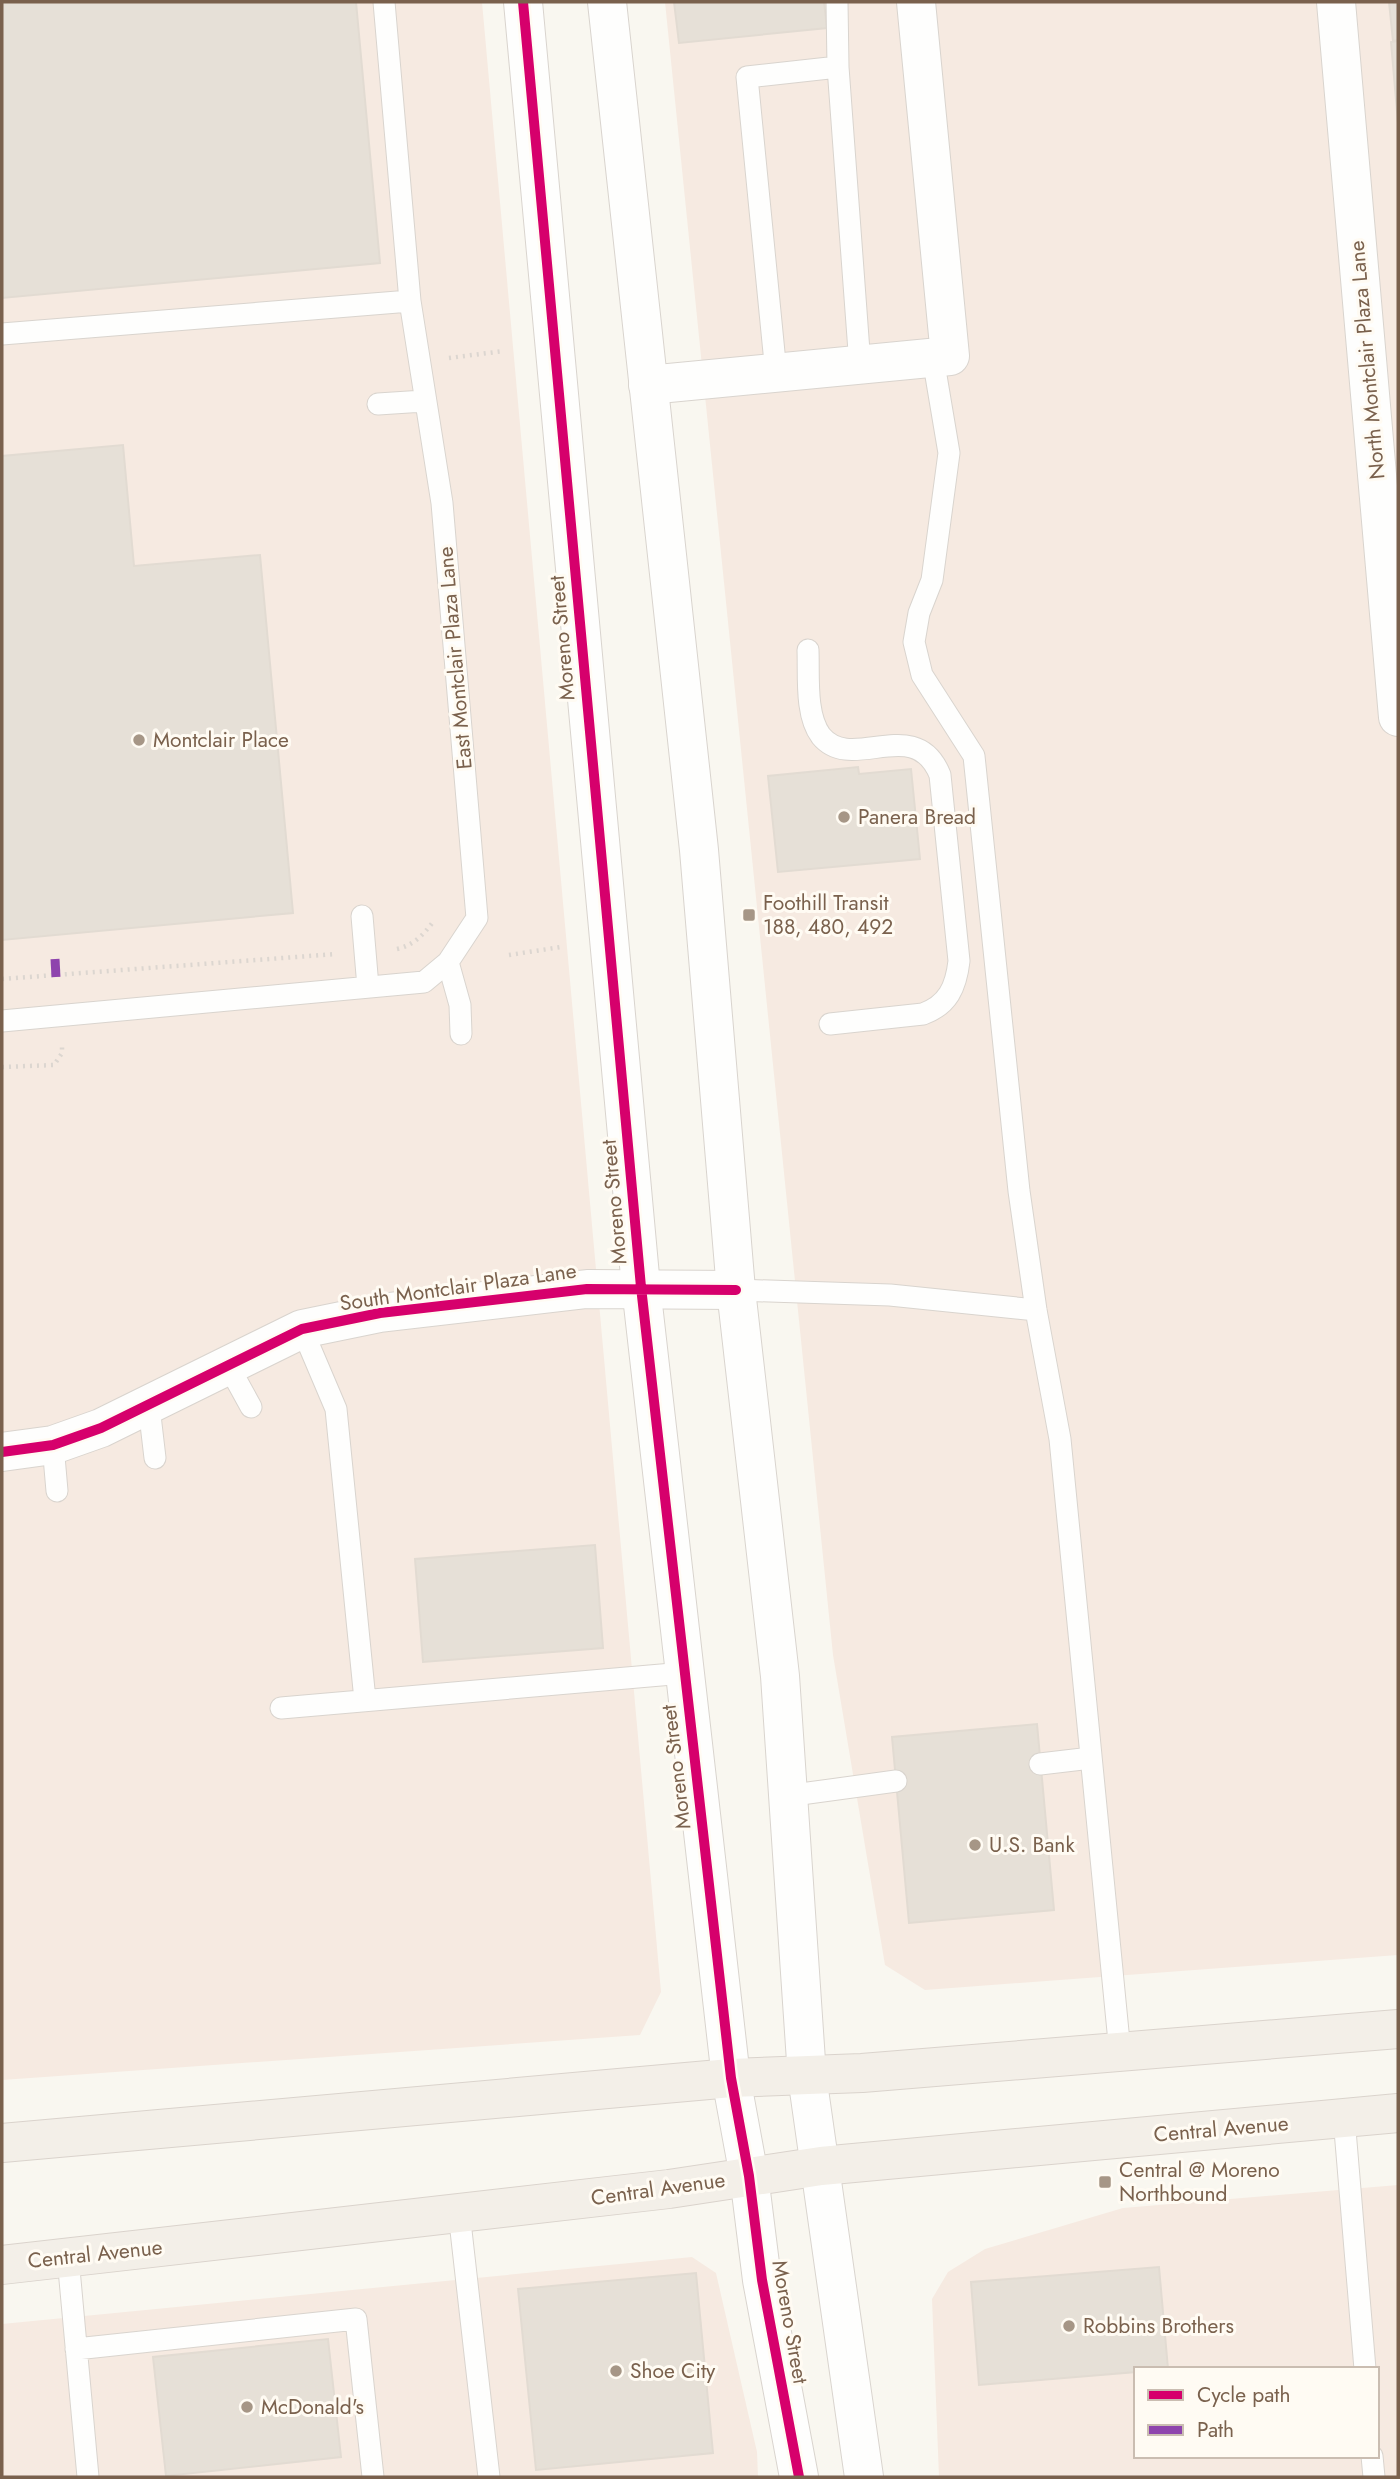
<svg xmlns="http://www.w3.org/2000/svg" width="1400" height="2479" font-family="Jost,sans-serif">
<rect width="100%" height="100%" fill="#f9f7f0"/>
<path fill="#f6eae1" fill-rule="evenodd" d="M2 2H482L661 1992 640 2035 2 2080Z
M665 2H1398V1955L925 1990 885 1965 833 1655Z
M1398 2185V2477H939L932 2299 948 2272 985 2249 1123 2208ZM1136 2369H1377V2456H1136Z
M692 2257 716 2273 757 2452 758 2477H2V2324Z"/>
<path fill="#e6e0d7" stroke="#e2dbd2" stroke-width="2" d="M2 2H356L380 263 2 298Z
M674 2H824L827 28 679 43Z
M1389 2H1398V40L1393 41Z
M1398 41V123L1391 42Z
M123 445 134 566 260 555 293 913 2 940V456Z
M858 767 859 774 911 769 920 859 778 872 768 776Z
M595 1545 603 1648 423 1662 415 1559Z
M1037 1724 1054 1910 909 1923 892 1737Z
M1159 2267 1168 2369H1136V2372L979 2385 971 2282Z
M696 2273 713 2453 536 2470 518 2289Z
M328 2339 341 2457 166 2476 153 2357Z"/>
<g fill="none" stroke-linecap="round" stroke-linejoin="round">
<defs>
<path id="service" d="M838 67 860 365
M2 334 410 301
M933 358 949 453 932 580 919 613 914 642 922 675 974 756 1019 1191 1036 1310 1060 1439 1120 2052
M776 373 747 77 838 67 837 2
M378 404 424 401
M808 650C809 675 805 715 821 736 852 774 915 713 940 775L959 961C956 987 948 1005 923 1014L830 1024
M362 916 368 987
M448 962 460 1005 461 1034
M2 1021 424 982 448 962 477 918 442 503 410 301 384 2
M736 1290 890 1295 1036 1310
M302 1329 336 1409 365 1700
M229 1367 251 1407
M149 1407 155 1458
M53 1445 57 1491
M281 1708 684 1673
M1040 1764 1091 1758
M786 1796 896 1781
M1344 2118 1365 2369
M459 2213 489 2477
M68 2258 88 2477
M76 2349 356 2319 373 2477
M1372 2456 1374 2477"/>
<path id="minor" d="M1336 2 1398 717
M648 385 950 356 916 2
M2 1452 53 1445 101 1428 302 1329 380 1313 587 1289 736 1290"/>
<path id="tertiary" d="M523 2 641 1287 731 2078 749 2176 762 2280 799 2477
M607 2 699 850 736 1290 780 1676 807 2076 864 2477"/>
<path id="primary" d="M2 2143 731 2078 862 2073 1398 2029
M2 2265 669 2189 821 2166 1398 2113"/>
</defs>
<use href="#service" stroke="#d9d4ce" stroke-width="23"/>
<use href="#minor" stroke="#d9d4ce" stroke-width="40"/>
<use href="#tertiary" stroke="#d9d4ce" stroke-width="40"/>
<use href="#primary" stroke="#dad3cc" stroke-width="40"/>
<path stroke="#dcd6d0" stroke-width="4.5" stroke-dasharray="2 5" stroke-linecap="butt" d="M449 358 504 351
M397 949C414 945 423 935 433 922
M509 955 561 947
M2 979 336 954
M2 1067 54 1065 62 1053V1047"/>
<use href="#service" stroke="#fefefd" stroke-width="21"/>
<use href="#minor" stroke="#fefefd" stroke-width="38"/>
<use href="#tertiary" stroke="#fefefd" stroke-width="38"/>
<use href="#primary" stroke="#f3efe8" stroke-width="38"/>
<path stroke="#8e44ad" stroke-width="9" stroke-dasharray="18 9" stroke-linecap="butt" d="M55 959 56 977"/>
<defs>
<path id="cycleway" d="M523 2 641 1287 731 2078 749 2176 762 2280 799 2477
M2 1452 53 1445 101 1428 302 1329 380 1313 587 1289 736 1290"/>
</defs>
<use href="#cycleway" stroke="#fffbf3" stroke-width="15"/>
<use href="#cycleway" stroke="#d6006c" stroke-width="10"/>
</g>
<g fill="#a69686" stroke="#fffbf3" stroke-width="2.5">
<circle cx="139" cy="740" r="7"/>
<circle cx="844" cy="817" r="7"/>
<rect x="742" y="908" width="14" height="14" rx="3.5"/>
<circle cx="975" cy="1845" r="7"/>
<rect x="1098" y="2175" width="14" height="14" rx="3.5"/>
<circle cx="1069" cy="2326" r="7"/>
<circle cx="616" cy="2371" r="7"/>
<circle cx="247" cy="2407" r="7"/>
</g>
<g text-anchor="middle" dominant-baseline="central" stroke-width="6" stroke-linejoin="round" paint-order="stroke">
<g font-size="21" fill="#7a614d" stroke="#fffbf3">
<text transform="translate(1367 360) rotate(-95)">North Montclair Plaza Lane</text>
<text transform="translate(562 638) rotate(-95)">Moreno Street</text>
<text transform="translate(455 658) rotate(-95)">East Montclair Plaza Lane</text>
<text transform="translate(614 1202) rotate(-95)">Moreno Street</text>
<text transform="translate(458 1287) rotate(-8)">South Montclair Plaza Lane</text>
<text transform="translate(676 1767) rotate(-97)">Moreno Street</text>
<text transform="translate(1221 2129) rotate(-5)">Central Avenue</text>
<text transform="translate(658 2189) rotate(-8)">Central Avenue</text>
<text transform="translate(95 2254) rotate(-6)">Central Avenue</text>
<text transform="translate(790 2322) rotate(80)">Moreno Street</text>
</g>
<g font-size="21" fill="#7a614d" stroke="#fffbf3" text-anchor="start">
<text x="153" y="740">Montclair Place</text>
<text x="858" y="817">Panera Bread</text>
<text x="763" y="903">Foothill Transit<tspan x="763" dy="24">188, 480, 492</tspan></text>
<text x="989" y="1845">U.S. Bank</text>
<text x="1119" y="2170">Central @ Moreno<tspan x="1119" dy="24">Northbound</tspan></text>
<text x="1083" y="2326">Robbins Brothers</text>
<text x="630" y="2371">Shoe City</text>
<text x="261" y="2407">McDonald's</text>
</g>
</g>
<rect width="1400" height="2479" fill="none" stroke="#7a614d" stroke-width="7"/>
<rect x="1134" y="2367" width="245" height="91" fill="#fffbf3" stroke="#cabdb1" stroke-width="2"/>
<rect x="1148" y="2390" width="35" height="10" fill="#d6006c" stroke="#cabdb1" stroke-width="2"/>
<text x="1197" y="2402" font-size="21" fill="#7a614d">Cycle path</text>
<rect x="1148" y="2425" width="35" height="10" fill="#8e44ad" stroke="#cabdb1" stroke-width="2"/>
<text x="1197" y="2437" font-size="21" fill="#7a614d">Path</text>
</svg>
